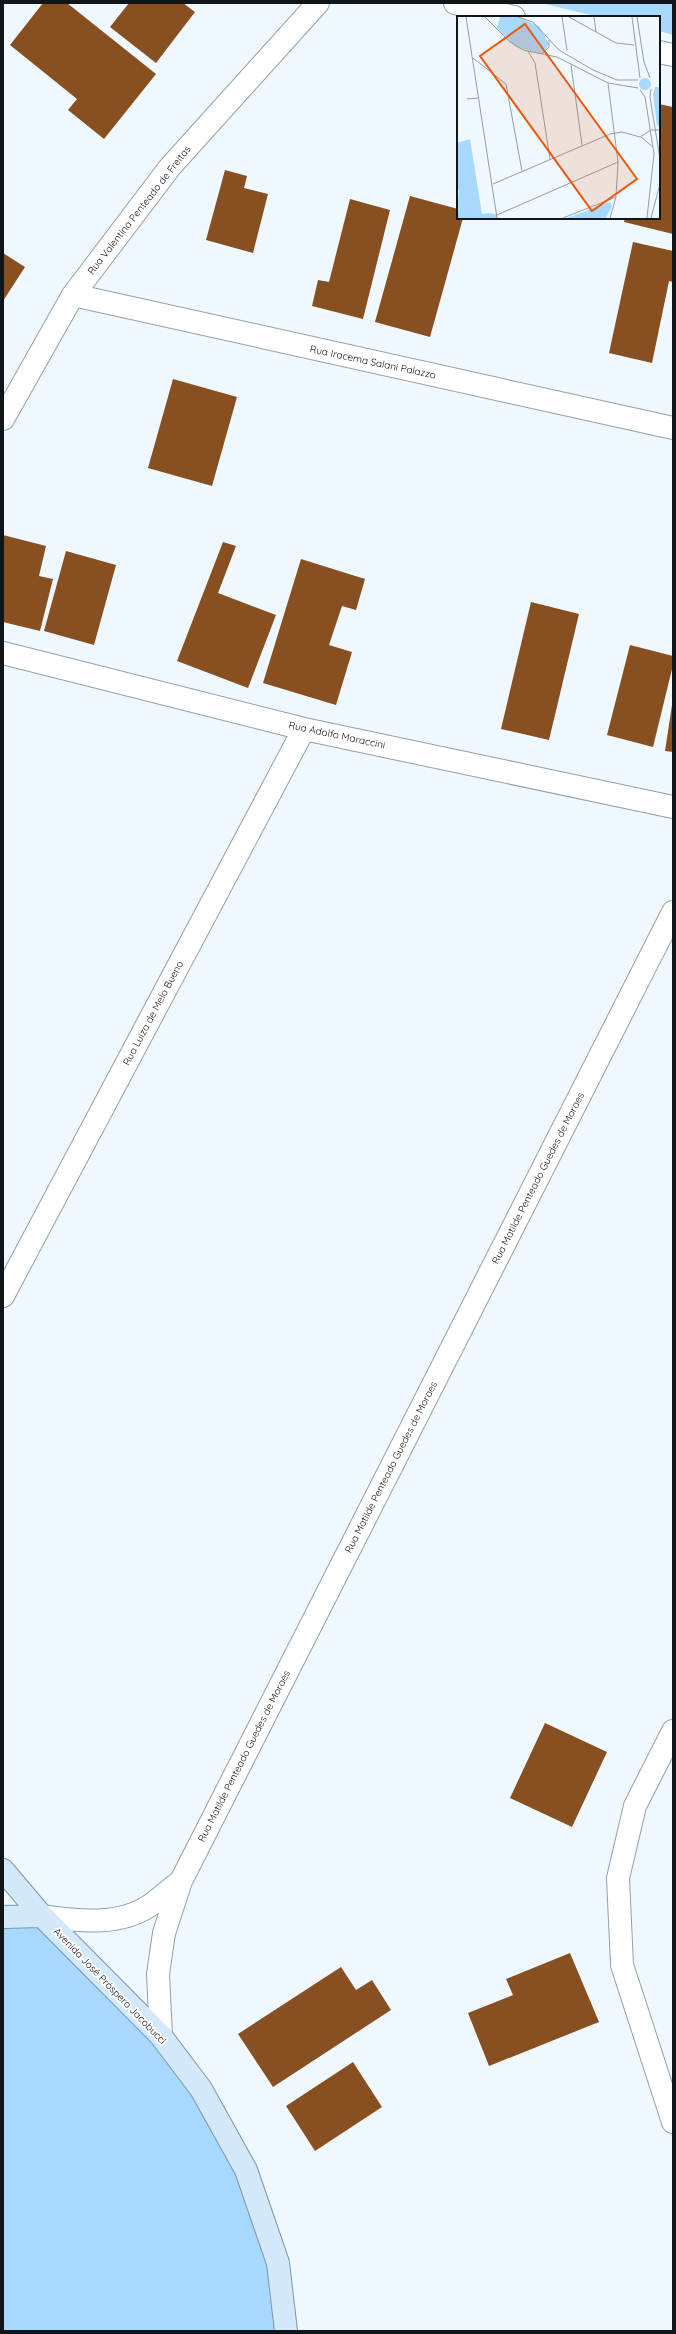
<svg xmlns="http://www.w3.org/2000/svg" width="676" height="2334" font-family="Quicksand,sans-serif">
<rect width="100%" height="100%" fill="#eff8ff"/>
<path fill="#a7d8fd" d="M541 3H673V35L659 31V17H599Z
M42 1916 161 2036 246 2170 286 2331H3V1917Z"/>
<path fill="#885020" d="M43 3H67L156 74 104 139 68 110 77 99 10 45Z
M129 3H183L195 12 156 63 110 27Z
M659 104 673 107V234L624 222 625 218H659Z
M225 170 247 176 244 188 268 194 253 253 206 240Z
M410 196 458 209V218H463L430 337 375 322Z
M350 199 390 210 363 319 312 306 318 280 329 282Z
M633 242 673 251V282L669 281 652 363 609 353Z
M3 253 25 267 3 301Z
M173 379 237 397 212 486 148 468Z
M3 535 46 546 39 576 53 579 40 631 3 622Z
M223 542 236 546 218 593 276 615 248 688 177 661Z
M66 551 116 565 94 645 44 631Z
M301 559 365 579 356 610 342 606 329 645 352 652 336 705 263 683Z
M531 602 579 614 549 740 501 729Z
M630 645 673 656V665L653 747 607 735Z
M672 705 673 706V752L665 751Z
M545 1723 607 1752 572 1827 510 1798Z
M570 1953 599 2022 489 2066 468 2013 513 1995 506 1979Z
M341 1967 356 1990 372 1980 391 2010 273 2087 238 2034Z
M353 2062 382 2107 315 2151 286 2106Z"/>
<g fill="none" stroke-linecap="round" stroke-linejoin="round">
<defs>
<path id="minor" d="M455 3 514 17
M659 52 673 55
M73 295 673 428
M3 419 73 295 170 167 318 3
M3 653 304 729 673 807
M3 1296 304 729
M673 1731 635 1806 618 1878 622 1965 673 2122
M42 1916C78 1921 120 1927 152 1904 162 1897 171 1888 181 1881
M161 2036 158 1974 164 1933 181 1881 673 912"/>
<path id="major" d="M3 1870 42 1916 161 2036 201 2089 246 2170 278 2263 286 2331
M3 1917 42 1916"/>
</defs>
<use href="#minor" stroke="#92a0ab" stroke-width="24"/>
<use href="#major" stroke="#7c96a9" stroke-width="24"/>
<use href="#minor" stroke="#fff" stroke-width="22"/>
<use href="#major" stroke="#d3e9fa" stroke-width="22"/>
</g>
<g text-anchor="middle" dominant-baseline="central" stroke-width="4" stroke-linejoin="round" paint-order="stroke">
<g font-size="10" fill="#101519" stroke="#fff">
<text transform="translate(139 210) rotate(-52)">Rua Valentina Penteado de Freitas</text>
<text transform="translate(373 362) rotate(12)">Rua Iracema Salani Palazzo</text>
<text transform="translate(337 735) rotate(12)">Rua Adolfo Maraccini</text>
<text transform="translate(153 1013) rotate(-62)">Rua Luiza de Melo Bueno</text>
<text transform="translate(538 1178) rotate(-63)">Rua Matilde Penteado Guedes de Moraes</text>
<text transform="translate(391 1467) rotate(-63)">Rua Matilde Penteado Guedes de Moraes</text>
<text transform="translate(244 1756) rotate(-63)">Rua Matilde Penteado Guedes de Moraes</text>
<text transform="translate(110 1986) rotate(46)">Avenida José Próspero Jacobucci</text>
</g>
</g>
<g transform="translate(457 16)">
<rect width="203" height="203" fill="#eff8ff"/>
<path d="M43 1H61L82 10 92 28 85 38 59 31 40 12ZM182 68a6 6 0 1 1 12 0a6 6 0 1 1-12 0ZM198 71H203V111L200 109 196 79ZM13 123 25 198 34 197 40 199V202H0L2 174 0 172V127ZM153 186 155 190 149 202H110Z" fill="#a7d8fd"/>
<path fill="none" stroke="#969da3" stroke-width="1" d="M9 1 40 202M28 1 53 26 66 34 100 41 151 67 181 72M61 1 76 6 102 34 136 54 160 64H181M105 1 110 34M112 1 159 27 177 29M137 1 139 16M175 1 183 62M180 1 187 46 193 62M71 35 78 47 93 143M85 38 92 31V24M16 42 49 68 65 155M114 49 125 129M151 67 161 146 159 181 153 202M194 73 193 81 203 143M183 74 188 81 197 138 190 202M10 83 22 82M184 121 196 131M36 168 153 118 165 116 183 121 194 114H203M0 188 1 202M40 199 161 146M106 202 159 181M194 202 203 168"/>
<path fill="#e8590c" fill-opacity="0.15" stroke="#e8590c" stroke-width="2" d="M68 8 180 163 135 195 23 40Z"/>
<rect width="203" height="203" fill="none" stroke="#101519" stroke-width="2"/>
</g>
<rect width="676" height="2334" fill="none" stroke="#101519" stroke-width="8"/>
</svg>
